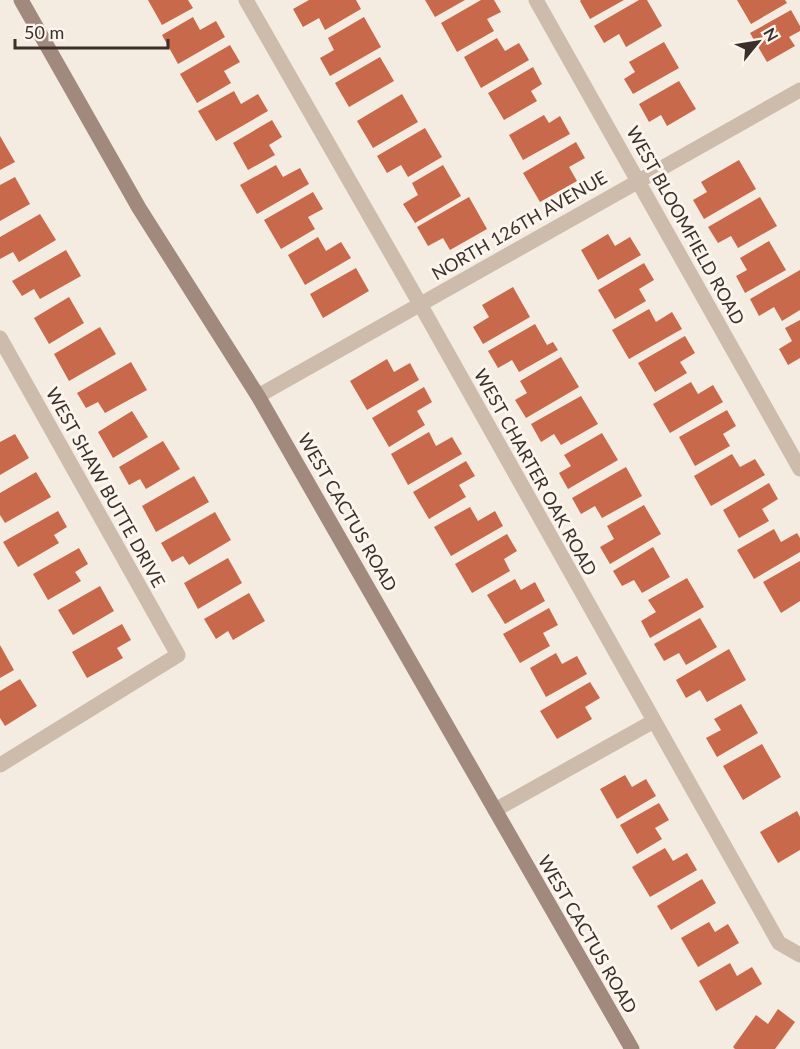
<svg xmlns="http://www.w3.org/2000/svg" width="800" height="1049" font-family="Lato,sans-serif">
<rect width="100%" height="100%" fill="#f4ebe1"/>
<path fill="#c8694b" d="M148 0H188L193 8 162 25Z
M309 0H356L361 9 325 30 319 18 303 27 293 9Z
M425 0H465L435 17Z
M481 0H494L501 12 487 19 494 31 457 52 441 23Z
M581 0H624L590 19 580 1Z
M639 0H647L662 26 626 47 619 34 604 43 594 26Z
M737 0H785L787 3 751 24Z
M791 10 800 26V31L789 37 795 46 767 62 750 33Z
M193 17 200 30 216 21 225 37 178 64 162 35Z
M364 17 381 47 330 76 320 58 334 50 328 38Z
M497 38 505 51 519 43 529 60 481 88 464 57Z
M664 42 679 68 633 94 624 79 635 72 629 62Z
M230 45 240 62 224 71 231 83 197 103 180 74Z
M380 57 394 81 349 107 335 83Z
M533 67 542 84 531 91 537 101 504 120 488 93Z
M679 81 696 109 667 126 661 115 649 122 639 104Z
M234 91 241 104 258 94 268 111 216 141 198 111Z
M402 94 418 122 373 148 357 121Z
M544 115 549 123 560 116 570 134 523 160 509 135Z
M272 120 282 137 269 145 275 155 248 170 233 143Z
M425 128 442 157 408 177 401 165 387 173 377 156Z
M0 136 15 162 0 170Z
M576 142 585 158 569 167 577 181 540 202 523 173Z
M739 160 756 189 704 219 693 200 707 192 701 182Z
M276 165 283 177 300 168 309 184 257 214 240 185Z
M443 165 461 196 415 223 403 204 418 195 412 183Z
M15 177 30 204 0 221V185Z
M313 192 323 209 308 217 315 229 281 249 264 220Z
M469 197 487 229 450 250 443 238 428 246 417 227Z
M760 197 777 226 738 248 731 236 718 243 708 227Z
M40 214 56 240 19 262 13 252 0 259V237Z
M608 234 615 246 630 237 641 255 598 280 581 250Z
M318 237 326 251 341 242 351 258 305 285 288 255Z
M769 241 786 270 745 293 736 276 747 270 740 258Z
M66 250 81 276 40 299 34 289 22 296 12 281Z
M644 263 654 280 639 289 646 301 615 319 598 290Z
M356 268 369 291 323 318 310 294Z
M800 270V310L782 321 774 307 759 316 750 299Z
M513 287 530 317 483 344 473 327 489 317 482 305Z
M69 297 84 323 49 344 34 318Z
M649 309 656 322 672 312 682 329 629 359 612 330Z
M800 320V358L788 365 779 349 792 341 785 328Z
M535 324 547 345 553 342 558 350 519 372 512 360 498 368 488 351Z
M100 327 116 354 69 381 54 354Z
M685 336 695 353 680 362 687 373 655 392 638 363Z
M561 357 579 387 526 418 515 400 527 393 520 381Z
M387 359 394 372 410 363 419 380 367 410 350 381Z
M131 362 147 390 105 413 98 402 86 408 77 393Z
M691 382 698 394 713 385 723 402 670 433 653 404Z
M424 387 432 402 417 411 425 425 389 447 372 418Z
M581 396 598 424 561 445 554 434 541 442 531 424Z
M727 410 736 426 723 434 730 446 695 466 679 437Z
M132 411 148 437 113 458 98 432Z
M429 432 436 446 452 437 462 454 408 485 391 454Z
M602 433 618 460 568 489 559 473 571 466 564 455Z
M15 434 29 458 0 475V442Z
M163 441 180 469 146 489 140 479 129 485 119 467Z
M732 454 740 467 755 459 765 475 711 506 694 476Z
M466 461 475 476 459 485 466 497 429 519 413 492Z
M626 467 642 496 602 518 595 506 581 514 572 498Z
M36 472 51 497 5 523 0 515V493Z
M194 476 209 502 156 532 142 506Z
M769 483 778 499 762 509 769 521 739 538 723 510Z
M644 505 661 534 610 564 600 547 614 539 607 526Z
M470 507 478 521 495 511 503 526 451 556 434 527Z
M58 511 67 527 54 535 59 543 18 567 3 542Z
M215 512 231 540 189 565 183 556 172 562 161 543Z
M774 529 781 542 797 533 800 538V552L754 579 737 550Z
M507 534 517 551 504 559 510 571 472 593 455 564Z
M653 547 670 577 642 593 634 580 622 586 613 571Z
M79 548 88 564 75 572 81 581 48 600 33 574Z
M228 558 242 583 198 609 184 583Z
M800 561V601L781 613 763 582Z
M687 578 704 607 650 638 641 621 656 612 648 600Z
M515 579 521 590 535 582 545 601 505 624 487 595Z
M100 586 114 611 73 635 58 610Z
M249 593 265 621 233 640 228 631 216 639 204 619Z
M549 608 558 625 543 633 550 646 520 663 503 634Z
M700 618 717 647 686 665 679 653 664 661 654 644Z
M122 624 131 640 117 648 123 658 87 678 72 652Z
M0 645 14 670 0 678Z
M729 649 746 680 707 702 700 690 686 698 676 680Z
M556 653 562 664 577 656 587 674 546 697 530 668Z
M20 679 37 706 5 726 0 718V691Z
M590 682 600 698 585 707 592 719 557 739 540 711Z
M741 704 758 733 717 757 706 738 721 730 714 719Z
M762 744 781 777 743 800 723 766Z
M625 775 632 787 646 779 656 796 617 819 600 789Z
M659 803 669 820 655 828 662 839 637 854 620 825Z
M797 811 800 817V850L778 863 760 832Z
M665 848 673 861 687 853 697 870 650 897 632 867Z
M702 879 716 903 671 930 657 906Z
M709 922 715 932 728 924 739 943 698 967 681 938Z
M730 963 737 976 752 967 762 984 716 1011 699 981Z
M778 1009 795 1022 775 1049H735L733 1047 756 1015 768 1024Z"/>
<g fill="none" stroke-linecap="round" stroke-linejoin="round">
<path stroke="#cdbbac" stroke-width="15" d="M246 0 420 304 779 943 800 955
M536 0 800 469
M0 338 178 655 0 765
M258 396 800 90
M495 810 654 721"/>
<path stroke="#a18a7d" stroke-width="15" d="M21 0 139 208 258 396 632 1049"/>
</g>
<g text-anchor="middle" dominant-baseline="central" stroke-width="6" stroke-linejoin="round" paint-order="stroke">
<g font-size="18" fill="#3b302b" stroke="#fbf5ee">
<text transform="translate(519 225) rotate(-30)">NORTH 126TH AVENUE</text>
<text transform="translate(686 225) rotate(61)">WEST BLOOMFIELD ROAD</text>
<text transform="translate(536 472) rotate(61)">WEST CHARTER OAK ROAD</text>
<text transform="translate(106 487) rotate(61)">WEST SHAW BUTTE DRIVE</text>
<text transform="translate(348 512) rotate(60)">WEST CACTUS ROAD</text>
<text transform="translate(588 934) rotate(60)">WEST CACTUS ROAD</text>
</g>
</g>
<g transform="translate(758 42) rotate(60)" stroke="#fbf5ee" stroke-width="4.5" paint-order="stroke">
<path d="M0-4.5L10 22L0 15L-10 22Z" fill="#3b302b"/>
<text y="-9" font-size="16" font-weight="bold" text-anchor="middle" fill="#3b302b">N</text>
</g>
<path d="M15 39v9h153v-9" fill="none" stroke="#3b302b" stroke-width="3"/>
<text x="24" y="39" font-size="18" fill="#3b302b" stroke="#fbf5ee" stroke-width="4.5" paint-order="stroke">50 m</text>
</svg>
